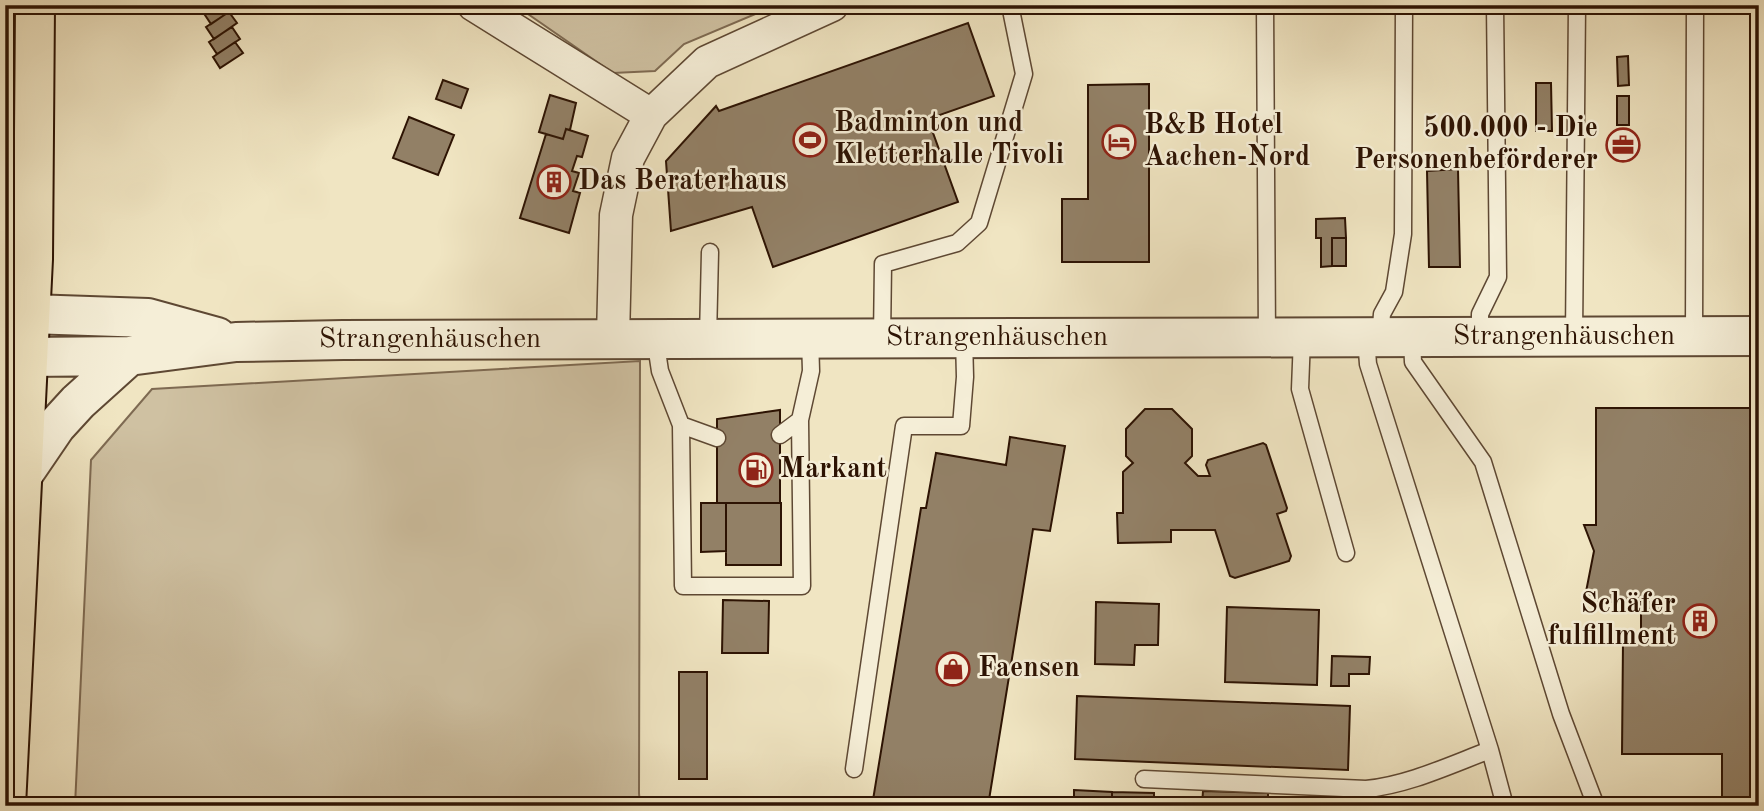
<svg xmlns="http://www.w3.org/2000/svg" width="1764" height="811" font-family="'Old Standard TT',serif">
<rect width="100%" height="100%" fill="#f0e5c2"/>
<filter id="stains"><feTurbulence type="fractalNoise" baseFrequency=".00286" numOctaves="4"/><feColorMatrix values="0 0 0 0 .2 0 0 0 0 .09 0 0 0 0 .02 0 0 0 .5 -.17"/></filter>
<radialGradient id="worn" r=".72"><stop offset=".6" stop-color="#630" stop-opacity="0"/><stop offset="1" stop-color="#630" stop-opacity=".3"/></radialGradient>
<path fill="#cfc1a2" stroke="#7e6a52" stroke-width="2" d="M515 5H777L684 44 655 71 613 73Z
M640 361 639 793 640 806H75L91 460 152 389Z"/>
<path fill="#928066" stroke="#2d1303" stroke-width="2" d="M213 5H231L233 9 211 24 203 12Z
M229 12 237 23 214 39 206 27Z
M968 23 994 96 928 119 958 202 773 267 752 207 671 231 666 161 716 106 719 111Z
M232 27 240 39 217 54 209 42Z
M235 42 243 53 220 68 213 57Z
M1628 56 1629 85 1618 86 1617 57Z
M443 80 468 89 461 108 436 99Z
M1536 83H1551L1552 131H1536Z
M1149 84V262H1062V199H1088V85Z
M550 95 576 103 570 130 566 129 563 139 539 132Z
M1617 96H1629V125H1617Z
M409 117 454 135 438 175 393 158Z
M566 129 588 136 582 157 577 156 572 171 579 173 573 191 580 193 569 233 520 218 546 134 563 139Z
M1629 134 1630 154H1619V135Z
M1458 169 1460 267H1429L1427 171Z
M1345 218 1346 238H1332V266L1321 267V238H1316V219Z
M1332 238H1346V266H1332Z
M1596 408H1759V806H1722V754H1622L1623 641H1641V602H1584L1594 551 1584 525H1596Z
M1145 409H1172L1192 429V456L1185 463 1198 476H1210L1206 465 1208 460 1263 443 1266 445 1287 508 1286 511 1277 514 1291 556 1289 561 1235 578 1230 576 1215 530H1171V542L1118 543 1117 513H1123V472L1133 463 1126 456V429Z
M780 410V503H717V419Z
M1010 437 1065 446 1050 531 1033 529 988 806H872L921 508H926L936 453 1006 465Z
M701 503H726V551L701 552Z
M726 503H781V565H726Z
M723 600 769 601 768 653H722Z
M1096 602 1159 604 1158 645H1135L1134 665 1095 664Z
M1227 607 1319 610 1317 685 1225 682Z
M1332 656 1370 657 1369 674H1349V686H1331Z
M679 672H707V779H679Z
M1077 696 1350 706 1348 770 1075 759Z
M1074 790 1112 792V806H1074Z
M1203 791 1268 793V806H1202Z
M1112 792 1154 793V806H1112Z"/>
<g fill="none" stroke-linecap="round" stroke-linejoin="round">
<defs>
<path id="service" d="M1265 5 1267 339
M1480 337V314L1498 277 1495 5
M1574 337 1577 5
M1694 337 1695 5
M655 338 660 371 681 425 717 438
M708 338 710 252
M882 338 883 264 957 243 979 223 1024 74 1010 5
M1302 338 1300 389 1346 553
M1366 338 1368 364 1490 750 1505 806
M1380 338 1382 314 1394 292 1403 234 1404 5
M1412 338 1413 362 1483 462 1561 714 1596 806
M681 425 683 586H802L800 420
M780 435 800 420 811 371 810 338
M854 769 904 426H961L965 377 964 338
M1144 779 1366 789C1408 785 1450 765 1490 750"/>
<path id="minor" d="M474 5 651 115
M613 338 616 215 628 158 651 115 707 62 832 5"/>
<path id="tertiary" d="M30 314 148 318 217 337
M28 357 129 356 236 342 343 340 1759 336
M24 473 56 426 78 402 129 356"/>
<path id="primary" d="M6 806 33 259 35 5"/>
</defs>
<use href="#service" stroke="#5e4833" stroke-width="19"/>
<use href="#minor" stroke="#5e4833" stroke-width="35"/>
<use href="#tertiary" stroke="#5e4833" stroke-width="42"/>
<use href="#primary" stroke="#2d1303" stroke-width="42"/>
<use href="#service" stroke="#f5eed7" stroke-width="16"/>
<use href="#minor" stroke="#f5eed7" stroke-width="32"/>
<use href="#tertiary" stroke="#f5eed7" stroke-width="38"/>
<use href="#primary" stroke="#f0e5c2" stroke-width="38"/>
</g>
<defs>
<symbol id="stadium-ring" viewBox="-11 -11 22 22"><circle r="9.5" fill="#f5eed7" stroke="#8f2418" stroke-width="1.5"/><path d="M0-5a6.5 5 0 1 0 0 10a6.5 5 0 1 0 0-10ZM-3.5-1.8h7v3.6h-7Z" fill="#8f2418"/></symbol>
<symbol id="hotel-ring" viewBox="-11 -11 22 22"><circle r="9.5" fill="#f5eed7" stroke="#8f2418" stroke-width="1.5"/><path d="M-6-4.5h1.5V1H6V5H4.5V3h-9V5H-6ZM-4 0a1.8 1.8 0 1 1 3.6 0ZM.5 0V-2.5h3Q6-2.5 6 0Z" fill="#8f2418"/></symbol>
<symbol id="office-ring" viewBox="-11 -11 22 22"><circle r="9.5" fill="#f5eed7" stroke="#8f2418" stroke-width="1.5"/><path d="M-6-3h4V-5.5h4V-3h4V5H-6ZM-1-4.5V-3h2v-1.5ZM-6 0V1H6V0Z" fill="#8f2418"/></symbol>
<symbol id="building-ring" viewBox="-11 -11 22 22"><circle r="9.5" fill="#f5eed7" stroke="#8f2418" stroke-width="1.5"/><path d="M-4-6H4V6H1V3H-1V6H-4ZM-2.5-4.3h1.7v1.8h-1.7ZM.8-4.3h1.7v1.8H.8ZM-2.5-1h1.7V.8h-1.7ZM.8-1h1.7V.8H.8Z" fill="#8f2418"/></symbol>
<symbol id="fuel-ring" viewBox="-11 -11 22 22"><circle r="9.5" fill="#f5eed7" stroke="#8f2418" stroke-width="1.5"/><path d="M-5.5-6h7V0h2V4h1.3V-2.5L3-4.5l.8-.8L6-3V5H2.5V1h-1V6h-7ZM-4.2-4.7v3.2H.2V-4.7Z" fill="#8f2418"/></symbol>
<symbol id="shop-ring" viewBox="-11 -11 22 22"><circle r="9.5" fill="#f5eed7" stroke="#8f2418" stroke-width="1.5"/><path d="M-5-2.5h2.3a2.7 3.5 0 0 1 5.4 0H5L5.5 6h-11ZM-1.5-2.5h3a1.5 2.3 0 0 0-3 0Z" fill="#8f2418"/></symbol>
</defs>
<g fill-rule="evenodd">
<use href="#stadium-ring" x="791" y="121" width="38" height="38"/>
<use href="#hotel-ring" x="1100" y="123" width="38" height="38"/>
<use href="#office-ring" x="1604" y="126" width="38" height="38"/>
<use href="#building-ring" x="535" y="163" width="38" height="38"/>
<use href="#fuel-ring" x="737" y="451" width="38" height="38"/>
<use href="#building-ring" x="1681" y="602" width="38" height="38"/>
<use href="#shop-ring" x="934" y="650" width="38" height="38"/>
</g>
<g text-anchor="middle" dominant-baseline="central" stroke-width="5" stroke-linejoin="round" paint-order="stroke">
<g font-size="28" font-weight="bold" fill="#2d1303" stroke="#f5eed7" text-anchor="start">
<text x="834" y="124">Badminton und<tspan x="834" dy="32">Kletterhalle Tivoli</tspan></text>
<text x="1144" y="126">B&amp;B Hotel<tspan x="1144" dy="32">Aachen-Nord</tspan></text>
<text x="1598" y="129" text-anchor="end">500.000 - Die<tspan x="1598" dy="32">Personenbeförderer</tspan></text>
<text x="578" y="182">Das Beraterhaus</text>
<text x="780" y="470">Markant</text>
<text x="1676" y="605" text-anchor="end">Schäfer<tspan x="1676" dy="32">fulfillment</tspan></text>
<text x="978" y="669">Faensen</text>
</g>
<g font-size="28" fill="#2d1303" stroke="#f5eed7">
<text x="1564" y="337">Strangenhäuschen</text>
<text x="997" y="338">Strangenhäuschen</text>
<text x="430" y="340">Strangenhäuschen</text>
</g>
</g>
<rect width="1764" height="811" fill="none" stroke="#f0e5c2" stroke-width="28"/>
<rect x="7" y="7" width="1750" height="797" fill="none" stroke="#2d1303" stroke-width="3.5"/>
<rect x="14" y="14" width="1736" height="783" fill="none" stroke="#2d1303" stroke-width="2"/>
<rect width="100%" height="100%" filter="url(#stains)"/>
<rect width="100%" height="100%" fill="url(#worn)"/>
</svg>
